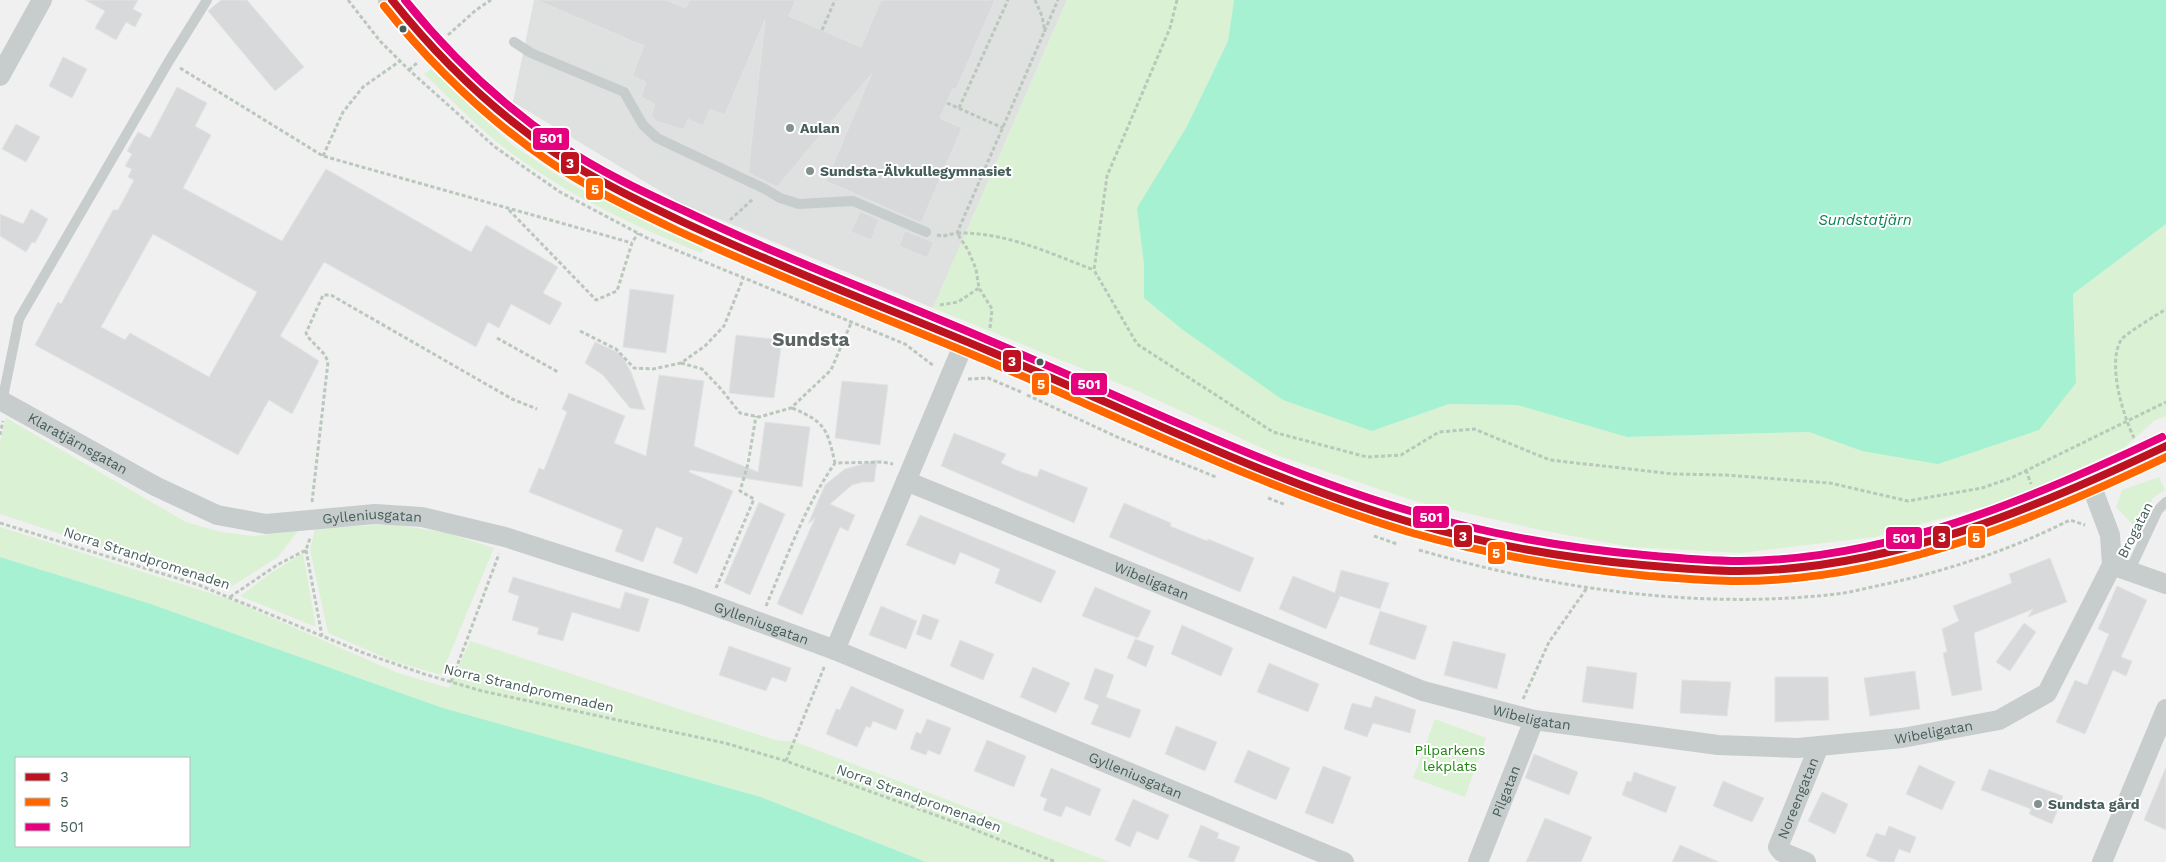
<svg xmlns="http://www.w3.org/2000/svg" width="2166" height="862" font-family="'Work Sans',sans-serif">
<rect width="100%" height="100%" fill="#f1f0f1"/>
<path fill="#dfe0e0" d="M534 0H1067L933 308 680 203 513 102Z"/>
<path fill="#daf1d3" d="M1067 0H1234L1228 41 1186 128 1144 264V298L1372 431 1449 404 1517 405 1627 437 1809 432 1862 451 2076 383 2073 294 2166 224V416L2154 421 2125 447 2016 498 1874 537 1741 553 1630 547 1540 530 1418 502 1279 456 1142 393 933 308Z
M431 69 511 144 569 183 665 232 707 246 701 253C629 224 558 191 497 142 471 121 448 96 424 74Z
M6 418 186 522 221 532 254 536 298 531 278 557 228 589 0 514V443Z
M2159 477 2165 490 2153 498 2141 525 2135 527 2116 507 2122 490Z
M392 524 447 533 494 548 441 675 393 661 328 633 310 550 315 529Z
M0 527 229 599 398 673 449 688 470 641 775 740 796 742 1110 862H926L761 797 443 708 148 603 0 557Z
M303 553 316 627 240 596 271 573Z
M1435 719 1486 738 1465 797 1413 778Z"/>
<path fill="#a6f1d2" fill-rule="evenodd" d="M1234 0H2166V224L2073 294 2076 383 2039 430 1938 464 1862 451 1809 432 1627 437 1517 405 1449 404 1372 431 1283 400 1183 330 1144 298V264L1137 208 1186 128 1228 41Z
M0 557 148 603 443 708 761 797 926 862H0ZM189 758V846H16V758Z"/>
<path fill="#d8d9da" stroke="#e2e3e3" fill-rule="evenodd" d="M85 0H138L133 9 142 14 135 27 126 22 116 40 95 28 105 11Z
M221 0H247L304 67 275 91 208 11Z
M536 0H666L686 8 689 0H796L789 16 861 47 881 0H995L956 90 953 88 940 118 962 128 921 223 826 181 872 73 777 187 748 173 765 20 725 115 710 109 703 126 688 119 684 130 656 121 651 115 655 104 641 97 646 82 632 76 644 46Z
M63 57 87 69 72 98 49 86Z
M177 87 207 103 195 126 211 135 183 188 282 241 326 169 471 252 486 225 558 267 543 293 562 303 550 325 511 304 499 328 488 322 476 347 324 262 280 336 319 361 292 414 269 400 238 455 35 345 58 302 61 304 113 210H118L134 180 128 177 132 169 125 166 132 154 127 151 138 132 150 138ZM153 234 257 292 209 377 130 333 125 340 101 327Z
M16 124 40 137 26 162 2 149Z
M31 209 48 219 35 243 32 242 26 252 0 236V214L23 224Z
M860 211 879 220 871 240 851 232Z
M905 231 934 242 927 258 899 246Z
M630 289 674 295 666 353 623 347Z
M736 335 782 340 774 398 729 393Z
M595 342 621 354 631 372 645 410 630 408 603 375 585 363Z
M659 375 704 381 694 446 758 472 765 422 810 427 802 487 690 470 689 472 733 491 697 574 673 563 683 538 656 527 643 562 615 551 623 530 529 492 539 468 544 470 567 412 562 409 569 393 625 416 614 443 646 456Z
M842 381 888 385 880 445 835 438Z
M954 433 1006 454 1001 463 1016 470 1037 477 1040 469 1088 488 1074 523 941 466Z
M877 460 874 482H863L852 485 830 504 855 515 848 531 840 527 802 615 777 604 815 518 808 524 825 485 845 469Z
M759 502 785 514 750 595 724 583Z
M1124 503 1171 523 1170 526 1207 541 1208 539 1254 558 1240 592 1109 537Z
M920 515 1056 571 1041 603 995 583 1000 569 960 552 955 565 906 545Z
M2050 558 2067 602 2028 617 2033 609 1974 633 1982 690 1952 696 1943 653 1947 652 1942 629 1959 621 1953 606 2012 583 2009 574Z
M1341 570 1389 583 1380 609 1340 596 1326 629 1279 609 1293 576 1335 593Z
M513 577 620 609 625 592 649 599 639 632 572 612 563 641 537 634 539 628 512 620 519 596 508 592Z
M2117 586 2147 600 2121 657 2132 661 2126 676 2113 670 2085 734 2056 722 2075 680 2087 685 2109 634 2098 629Z
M1095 587 1151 611 1138 638 1082 616Z
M881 606 917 621 906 649 869 635Z
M1380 611 1427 626 1415 660 1369 644Z
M923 614 939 620 931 640 916 634Z
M2024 623 2036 632 2010 671 1996 662Z
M1182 625 1233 648 1221 676 1171 654Z
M1135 639 1154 646 1146 667 1127 658Z
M960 640 994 654 983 680 950 666Z
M1453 641 1506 654 1497 689 1444 675Z
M729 646 791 668 786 682 772 677 766 691 719 675Z
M1269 663 1319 684 1308 712 1257 692Z
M1587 666 1637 673 1633 709 1582 702Z
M1033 667 1070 683 1056 713 1020 697Z
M1095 668 1114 675 1106 697 1141 710 1130 738 1091 724 1099 705 1084 699Z
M1915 671 1920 709 1870 716 1864 678Z
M1775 677H1828L1829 720 1775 722Z
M1682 680 1731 682 1727 716 1680 713Z
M851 686 904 710 896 730 873 721 870 728 866 726 857 747 826 734 836 709 840 710Z
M1375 696 1416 710 1410 733 1373 723 1367 737 1344 729 1352 703 1371 708Z
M927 719 951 728 940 755 928 750 926 755 910 749 916 732 921 734Z
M1176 726 1217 742 1205 771 1165 754Z
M987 740 1026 756 1014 787 974 771Z
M1248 750 1290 768 1276 800 1234 782Z
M1534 754 1578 772 1569 795 1525 778Z
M1919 765 1955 782 1942 810 1906 794Z
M1323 766 1351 777 1333 824 1305 813Z
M2166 767V830L2144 820Z
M1051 768 1101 789 1090 816 1066 806 1061 817 1043 810 1047 799 1040 796Z
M1989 769 2063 796 2052 824 2029 814 2031 809 1981 790Z
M1634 772 1676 787 1666 813 1622 795 1627 781 1631 782Z
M1723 781 1764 798 1752 822 1713 806Z
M1822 792 1848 804 1835 834 1808 821Z
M1133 799 1169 815 1158 840 1137 831 1130 847 1115 840Z
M1545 818 1592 837 1581 862H1526Z
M1201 825 1219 833 1217 838 1240 847 1234 862H1202L1188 857Z
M1889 826 1916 837 1910 853 1899 849 1894 862H1881L1866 856 1876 833 1885 836Z
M1680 845 1719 862H1672Z"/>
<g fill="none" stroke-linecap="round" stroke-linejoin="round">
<path stroke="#bac7bb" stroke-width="3" stroke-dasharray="4 2.5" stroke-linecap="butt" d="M348 0 380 41 409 70 495 147 560 192 649 239 905 344 934 366
M1035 0 1042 16 1045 32
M1177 0 1170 28 1107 176 1094 270 1137 344 1273 432 1367 457 1401 455 1439 432 1474 429 1550 460 1674 474 1726 475 1830 483 1908 501 1982 488 2011 478 2166 402
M822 30 835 0
M448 35 476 10 491 0
M180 68 323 156 632 243
M409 70 418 62
M947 103 1003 128
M959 108 1008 0
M323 156 343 112 363 87 400 61
M509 210 596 300 617 291 632 243 638 233
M730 220 753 199
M937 235 943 236 957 233 1058 0
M940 305 958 302 979 288
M990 328 992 309 979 288 976 269 968 250 957 233C1006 232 1049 253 1094 270
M580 331 616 349 634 368 653 369 681 363 705 346 724 326 743 279
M497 338 558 372
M681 363 702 369 721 389 740 413 759 417 791 408 831 370 851 323
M968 379 988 378 1021 392
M1027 395 1117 437 1216 477
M792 408C825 422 827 428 835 463L882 462 893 464
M0 435 3 421
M2134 438C2123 415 2107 364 2121 340 2126 333 2157 315 2166 309
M2026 470 2031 484
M1268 498 1286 505
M312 502 328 362 325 355 307 336 306 333 323 295H331L512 399 537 409
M0 523 199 585 361 652 424 674 482 691 725 743 786 761 960 824 1056 862
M1374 536 1397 544
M306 550 322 636
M1419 550C1553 589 1698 610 1837 594 1852 592 1867 588 1881 585 1947 571 2010 550 2070 520L2085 525
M716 588 754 499 740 491 748 464 756 416
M230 597 277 565 306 550 310 538
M766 606C787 557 805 506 835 463
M451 682 499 554
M1523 699 1549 642 1587 588
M786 761 825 665"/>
<path stroke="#c7cdcc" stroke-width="10" d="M514 42 531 53 624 92 643 125 657 138 765 189 780 198 799 204 853 201 926 232
M2 402 19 319 169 61 207 0
M2129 572 2158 510 2166 502"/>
<g stroke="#c7cdcc" stroke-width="20">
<path d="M0 76 42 0"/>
<path id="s1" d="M0 400 155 486 217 515 266 524 375 514 422 517 505 537 688 596 835 650 1344 862"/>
<path id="s2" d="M906 481 1423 691 1534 720 1718 745 1798 748 1819 746 1902 738 1999 720 2047 693 2112 565"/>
<path d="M2090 482 2110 535 2112 565"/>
<path d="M2112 565 2166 584"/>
<path d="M835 650 965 341"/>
<path id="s3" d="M1478 862 1534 720"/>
<path id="s4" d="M1806 862 1782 852 1778 847 1819 746"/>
<path d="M2102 862 2166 709"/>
</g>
<path stroke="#c8cecd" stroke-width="28" d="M392 0C436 58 495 112 555 153 598 182 646 204 692 226 789 272 890 309 989 351 1117 406 1243 467 1376 511 1465 541 1559 559 1652 566 1684 569 1717 572 1749 571 1896 567 2036 510 2166 446"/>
<defs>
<path id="bus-1" d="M392 0C439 59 493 111 555 153 595 180 639 201 683 222 783 269 887 308 989 351 1129 410 1266 480 1413 523 1488 545 1565 558 1642 565 1675 568 1707 571 1739 571 1890 570 2032 510 2166 446"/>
<path id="bus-2" d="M384 6C431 65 485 117 547 160 588 188 632 209 676 230 777 277 881 316 983 359 1124 419 1262 488 1409 532 1488 555 1568 568 1649 576 1679 578 1708 581 1737 581 1889 581 2032 521 2166 457"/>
<path id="bus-3" d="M405 0C449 55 501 104 559 144 599 171 643 192 687 212 785 259 888 297 988 340 1130 400 1269 470 1417 513 1491 535 1567 548 1644 555 1676 558 1708 561 1740 561 1889 560 2029 500 2162 437"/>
</defs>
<use href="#bus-1" stroke="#fff" stroke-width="11"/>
<use href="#bus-2" stroke="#fff" stroke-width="11"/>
<use href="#bus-3" stroke="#fff" stroke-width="11"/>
<use href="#bus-1" stroke="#bd1220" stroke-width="8"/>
<use href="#bus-2" stroke="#f60" stroke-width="8"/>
<use href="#bus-3" stroke="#e5007d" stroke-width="8"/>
</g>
<g fill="#465e5b" stroke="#fff" stroke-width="2">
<circle cx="403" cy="29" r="4.5"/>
<circle cx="1040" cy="362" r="4.5"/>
</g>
<g fill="#829190" stroke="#fff" stroke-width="2">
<circle cx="790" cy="128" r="5"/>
<circle cx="810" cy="171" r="5"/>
<circle cx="2038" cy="804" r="5"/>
</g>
<g text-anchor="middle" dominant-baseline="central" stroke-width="4" stroke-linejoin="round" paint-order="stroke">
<g font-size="14" font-weight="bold" fill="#465e5b" stroke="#fff" text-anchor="start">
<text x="800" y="128">Aulan</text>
<text x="820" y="171">Sundsta-Älvkullegymnasiet</text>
<text x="2048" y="804">Sundsta gård</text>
</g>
<g font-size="14" fill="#465e5b" stroke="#fff">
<text stroke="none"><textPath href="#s1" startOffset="89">Klaratjärnsgatan</textPath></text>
<text stroke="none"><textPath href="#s1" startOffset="402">Gylleniusgatan</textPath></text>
<text transform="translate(2135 530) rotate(-63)">Brogatan</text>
<text transform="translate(147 558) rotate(18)">Norra Strandpromenaden</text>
<text stroke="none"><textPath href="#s2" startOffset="265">Wibeligatan</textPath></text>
<text stroke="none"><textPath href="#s1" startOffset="808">Gylleniusgatan</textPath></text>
<text transform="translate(529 688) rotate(13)">Norra Strandpromenaden</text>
<text stroke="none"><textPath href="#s2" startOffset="670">Wibeligatan</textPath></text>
<text stroke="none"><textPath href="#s2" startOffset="1075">Wibeligatan</textPath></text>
<text stroke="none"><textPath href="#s1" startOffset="1212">Gylleniusgatan</textPath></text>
<text stroke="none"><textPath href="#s3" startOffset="76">Pilgatan</textPath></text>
<text transform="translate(919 798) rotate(20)">Norra Strandpromenaden</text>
<text stroke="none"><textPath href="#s4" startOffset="85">Noreengatan</textPath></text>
</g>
<g font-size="14" fill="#1f8511" stroke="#fff">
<text x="1450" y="750">Pilparkens<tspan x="1450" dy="16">lekplats</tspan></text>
</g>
<g font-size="15" font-style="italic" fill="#088350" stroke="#fff">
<text x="1865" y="220">Sundstatjärn</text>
</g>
<g font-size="19" font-weight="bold" fill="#5b6564" stroke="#fff">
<text x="811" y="339">Sundsta</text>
</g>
</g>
<g stroke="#fff" stroke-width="2">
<rect x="532" y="127" width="38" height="24" rx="5" fill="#e5007d"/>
<rect x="560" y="151" width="20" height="24" rx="5" fill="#bd1220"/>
<rect x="585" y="177" width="19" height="24" rx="5" fill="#f60"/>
<rect x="1002" y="349" width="20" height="24" rx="5" fill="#bd1220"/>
<rect x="1070" y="372" width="38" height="24" rx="5" fill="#e5007d"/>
<rect x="1031" y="372" width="19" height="24" rx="5" fill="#f60"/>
<rect x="1412" y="505" width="38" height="24" rx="5" fill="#e5007d"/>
<rect x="1453" y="524" width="20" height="24" rx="5" fill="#bd1220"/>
<rect x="1967" y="525" width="19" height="24" rx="5" fill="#f60"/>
<rect x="1932" y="525" width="19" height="24" rx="5" fill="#bd1220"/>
<rect x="1885" y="526" width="38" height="24" rx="5" fill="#e5007d"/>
<rect x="1487" y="541" width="19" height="24" rx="5" fill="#f60"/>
</g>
<g font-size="14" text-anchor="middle" font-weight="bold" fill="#fff">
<text x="551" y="143">501</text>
<text x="570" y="168">3</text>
<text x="595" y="194">5</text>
<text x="1012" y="366">3</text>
<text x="1089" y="389">501</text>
<text x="1041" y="389">5</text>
<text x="1431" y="522">501</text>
<text x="1463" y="541">3</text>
<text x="1976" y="542">5</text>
<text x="1942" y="542">3</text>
<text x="1904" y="543">501</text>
<text x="1496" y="558">5</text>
</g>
<rect x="15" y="757" width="175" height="90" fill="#ffffff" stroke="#b5bfbd"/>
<rect x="25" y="773" width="25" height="8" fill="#bd1220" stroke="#b5bfbd"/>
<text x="60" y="782" font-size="15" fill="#465e5b">3</text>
<rect x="25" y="798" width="25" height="8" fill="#ff6600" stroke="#b5bfbd"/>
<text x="60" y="807" font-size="15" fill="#465e5b">5</text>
<rect x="25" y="823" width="25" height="8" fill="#e5007d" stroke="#b5bfbd"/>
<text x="60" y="832" font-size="15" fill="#465e5b">501</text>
</svg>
